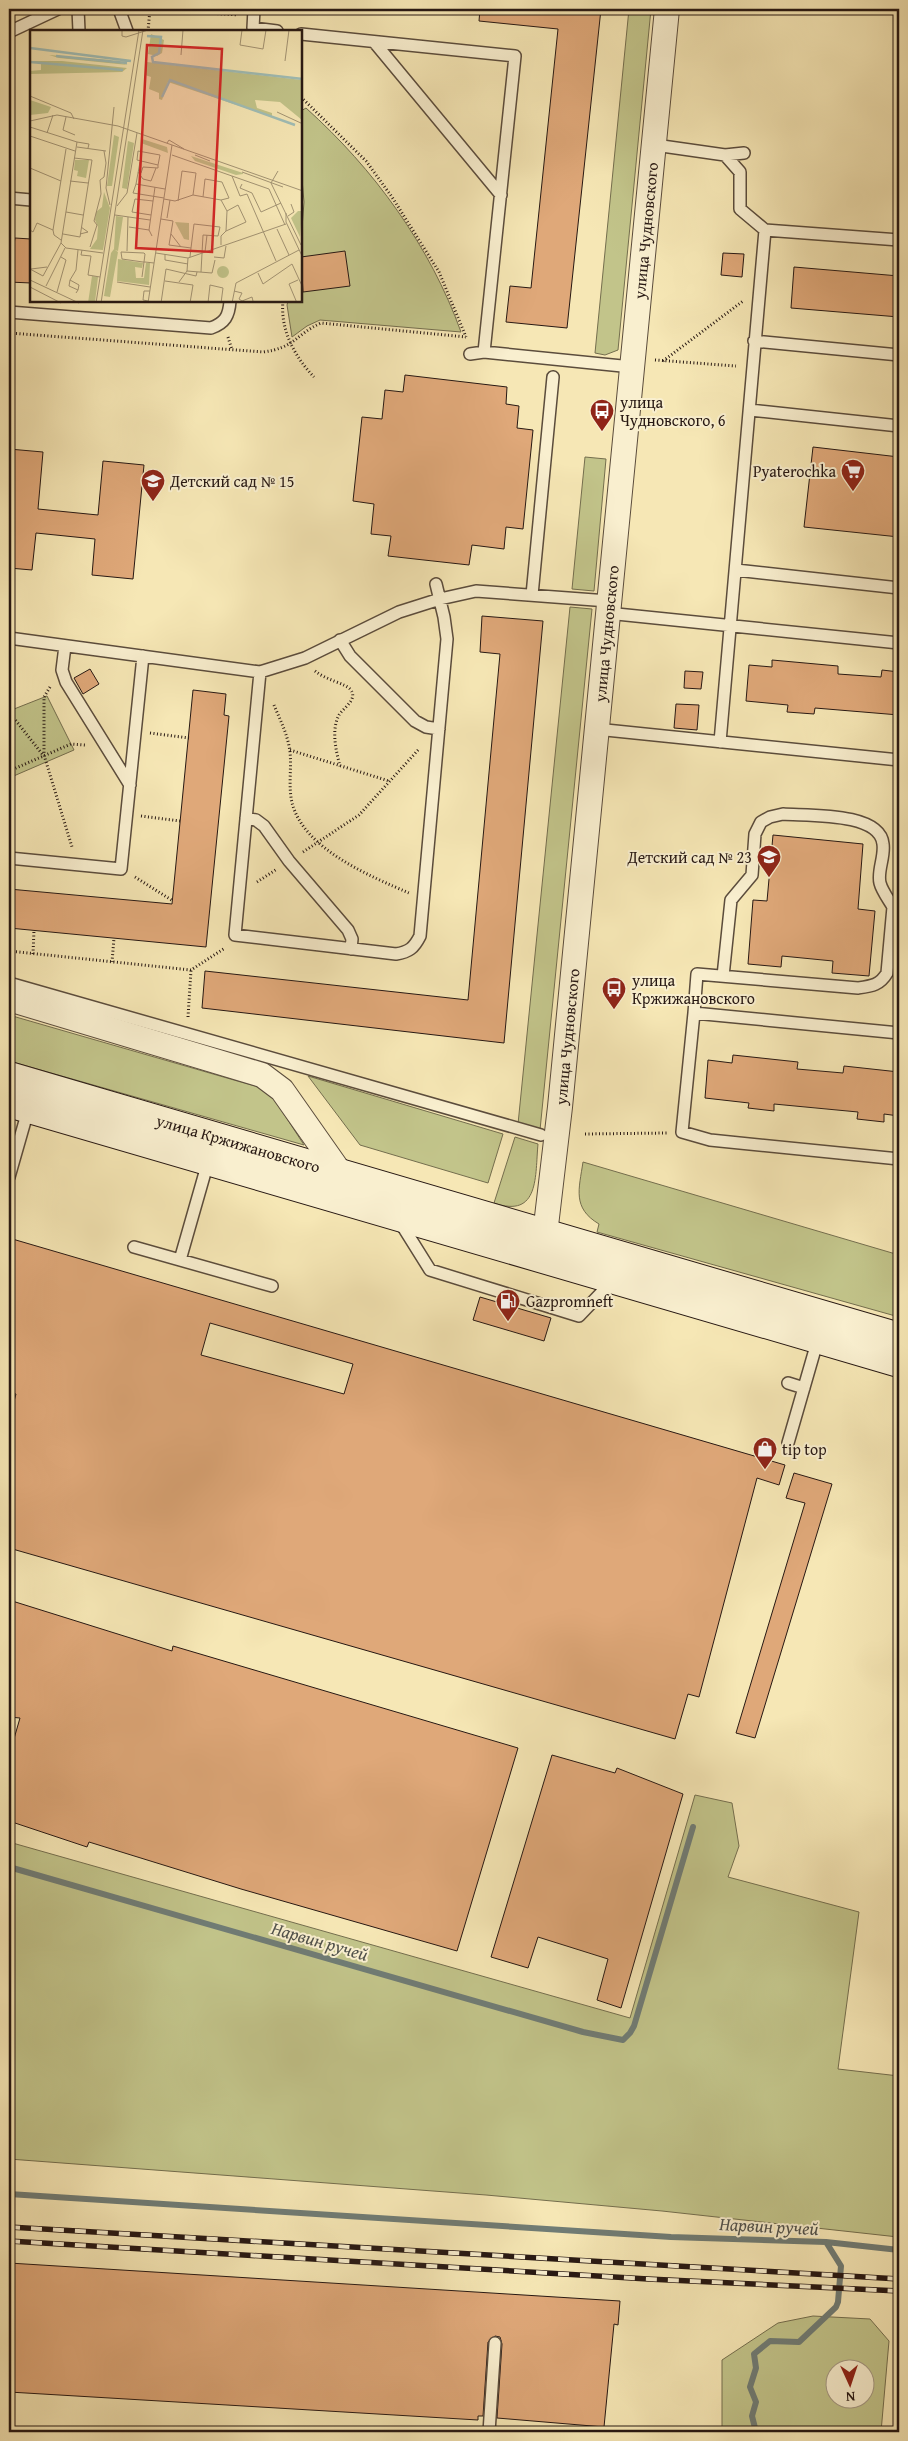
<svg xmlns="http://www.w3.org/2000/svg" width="908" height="2441" font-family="'Gentium Book Plus',serif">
<rect width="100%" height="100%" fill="#f6e7b5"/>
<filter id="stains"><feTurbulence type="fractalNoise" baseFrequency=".004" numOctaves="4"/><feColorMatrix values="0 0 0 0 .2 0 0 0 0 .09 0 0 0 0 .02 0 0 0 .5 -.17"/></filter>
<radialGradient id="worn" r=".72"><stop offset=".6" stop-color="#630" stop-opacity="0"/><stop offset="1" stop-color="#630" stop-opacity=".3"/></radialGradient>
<path fill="#c2c48a" stroke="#746e4e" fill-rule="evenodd" d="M629 9H651L618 350 605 355 595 353Z
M306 108C374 169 430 246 461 332L320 320 307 326 292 337 287 305 288 301H301V241L304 202 301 168V111Z
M585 457 606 459 594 591 572 589Z
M570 607 592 609 540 1130 518 1124Z
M47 696 74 750 9 778V711Z
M9 1015 258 1087 275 1100 304 1145 9 1061Z
M308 1076 503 1134 488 1183 360 1145Z
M515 1137 538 1144C535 1175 540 1219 494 1203Z
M583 1162 899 1255V1317L597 1232 599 1224C572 1208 579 1189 583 1162Z
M695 1795 732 1803 739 1846 728 1877 859 1912 838 2069 899 2076 898 2237 662 2211 486 2195 9 2159V1842L630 2018Z
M813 2316 870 2319 889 2341 881 2432H722V2360L778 2323ZM836 2368H866V2398H836Z"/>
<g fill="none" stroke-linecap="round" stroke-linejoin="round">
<path stroke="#707c75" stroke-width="6" d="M9 1867 583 2032 623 2040 630 2033 634 2026 693 1827
M9 2194 671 2237 826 2242 841 2266 838 2302 836 2307 799 2342 770 2341 754 2354 756 2368 750 2387 756 2402 752 2416 756 2432
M826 2242 899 2250"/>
</g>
<path fill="#dfa879" stroke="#271813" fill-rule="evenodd" d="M480 9H601L567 328 506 322 510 286 531 288 558 29 479 21Z
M15 238 31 239V283L9 282V243L14 244Z
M345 251 350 286 303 292 301 257Z
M723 253 744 254 742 277 721 275Z
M794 267 899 276V317L791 308Z
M405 375 507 387 506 404 519 406 517 428 533 430 523 529 506 527 504 549 472 545 469 565 388 556 391 536 371 534 374 504 353 501 362 417 382 419 385 390 403 392Z
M813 447 899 457V537L804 527Z
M9 449 43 452 38 509 98 515 103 461 144 465 133 579 92 575 95 539 36 533 32 570 9 568Z
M482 616 543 621 504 1043 202 1008 205 971 468 1000 500 654 480 652Z
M772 660 838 666V674L881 677 882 670 899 672V715L815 708 814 714 787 712 788 705 746 701 749 665 772 667Z
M90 669 99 684 83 694 74 678Z
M685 671 703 672 701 689 684 688Z
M193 690 226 694 224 715 229 716 206 947 9 928V889L172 904Z
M676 704 699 705 697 730 674 728Z
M773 835 863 844 858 909 875 911 869 976 832 973 833 961 782 956 781 967 748 964 753 900 767 901Z
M733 1055 798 1062 797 1069 843 1073 844 1066 899 1072V1116L884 1114V1122L857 1119 858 1112 774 1104V1111L748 1108 749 1103 705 1098 708 1060 732 1063Z
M9 1238 785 1465 779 1485 757 1478 699 1697 688 1694 675 1739 9 1548V1419L16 1394 9 1393ZM210 1323 353 1364 344 1394 201 1355Z
M480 1297 551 1318 544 1341 473 1320Z
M794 1473 832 1484 755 1738 736 1733 805 1503 786 1498Z
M9 1600 172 1651 173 1646 518 1748 457 1951 241 1889 89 1842 87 1847 9 1821V1756L20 1718 9 1717Z
M552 1755 615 1773 617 1768 683 1794 621 2008 597 2000 608 1959 538 1937 528 1968 491 1957Z
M9 2263 620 2301 618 2325 614 2324 604 2427 497 2418 502 2344 500 2337 495 2336 488 2342 483 2416H478V2420L9 2392Z"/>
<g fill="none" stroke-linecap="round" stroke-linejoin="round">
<defs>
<path id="lane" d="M78 9 79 31
M119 9 127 31
M254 9 253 28 277 31
M9 32 58 9
M301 34 515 56 484 352 632 367
M375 43 501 195
M655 145 725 155 744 153
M9 198 31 200
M765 230 899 240
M9 312 211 328C225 323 229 316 230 301
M754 341 899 355
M470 354 484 352
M750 410 899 426
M736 570 899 588
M532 595 553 377
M607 613 899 643
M9 638 260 672 305 658 399 612 440 599 476 591 608 601
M340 640 350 656 415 721 426 727 439 729
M65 646 62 670 66 682 130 785
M260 672 235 935 396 954C409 952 414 948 420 936L447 639 444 617 436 584
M596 729 899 760
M720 742 765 230 740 209V172L725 155
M246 818 256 820 264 826 289 861 348 930 352 939 351 949
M9 858 121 869 143 656
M723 976 731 900 752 875 755 834 761 822 770 817 783 814C808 816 880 812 883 844 885 857 877 871 880 883 882 891 889 900 893 907L899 908
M9 983 541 1135
M694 1013 697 974 858 988C872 986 880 985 887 973L893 907
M899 1033 694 1013 682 1132 710 1140 899 1159
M9 1177 29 1107
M400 1222 430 1270 579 1316 601 1293 610 1278
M134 1247 272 1286
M180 1260 208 1162
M788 1383 804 1388
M788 1443 818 1339
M489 2432 495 2343"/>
<g id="street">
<path d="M9 999 262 1075 282 1090 341 1174"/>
<path id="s1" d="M541 1250 545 1234 560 1107 667 9"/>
</g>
<g id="secondary">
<path id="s2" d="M9 1076 899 1337"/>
<path d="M9 1103 899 1363"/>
</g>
</defs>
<use href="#lane" stroke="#5b4c3c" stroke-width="14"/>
<use href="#street" stroke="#5b4c3c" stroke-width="26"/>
<use href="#secondary" stroke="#271813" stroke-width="30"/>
<path stroke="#271813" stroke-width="3" stroke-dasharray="1 2.5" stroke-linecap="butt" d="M151 9 238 15
M148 31 150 9
M301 97 366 161 392 197 439 272 466 337
M301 200V203
M283 301C280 330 295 357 314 377
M9 333 263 352C295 348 296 334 321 323L466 337
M228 337 232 350
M655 360 736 366
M663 361 743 301
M315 671C326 680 344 683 350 689 359 699 343 708 339 715 331 730 336 751 340 766
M50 687 44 697V755L72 847
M274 705C280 720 288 735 290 752 292 770 287 791 294 809 309 851 372 877 409 893
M9 712 43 755
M150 733 189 738
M290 750 389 781
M9 771 71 744 85 745
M141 816 180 821
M303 852 359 815 419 749
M135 877 173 901
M257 882 277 869
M9 951 191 970 225 948
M33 954 34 930
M112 962 114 938
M188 1017 191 970
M585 1134 667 1133"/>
<use href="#lane" stroke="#f9efcf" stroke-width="11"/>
<use href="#street" stroke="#f9efcf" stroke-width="24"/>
<use href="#secondary" stroke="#f9efcf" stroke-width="28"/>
<defs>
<path id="rail" d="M9 2227 899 2279
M9 2241 648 2279 899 2291"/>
</defs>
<use href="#rail" stroke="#271813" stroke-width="5.5"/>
<use href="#rail" stroke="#f9efcf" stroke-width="4" stroke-dasharray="11" stroke-linecap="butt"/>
</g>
<defs>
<symbol id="bus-pin" viewBox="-11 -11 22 30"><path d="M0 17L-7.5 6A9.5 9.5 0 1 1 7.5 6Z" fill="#8f2418" stroke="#f9efcf"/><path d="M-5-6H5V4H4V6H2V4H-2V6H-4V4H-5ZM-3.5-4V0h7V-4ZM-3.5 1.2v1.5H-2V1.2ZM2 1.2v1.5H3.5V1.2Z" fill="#fff"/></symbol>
<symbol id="supermarket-pin" viewBox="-11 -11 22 30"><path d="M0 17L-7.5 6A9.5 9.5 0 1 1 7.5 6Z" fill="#8f2418" stroke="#f9efcf"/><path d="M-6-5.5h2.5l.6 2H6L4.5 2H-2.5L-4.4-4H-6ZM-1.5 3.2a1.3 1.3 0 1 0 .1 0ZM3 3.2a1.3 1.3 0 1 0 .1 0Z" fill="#fff"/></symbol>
<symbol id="school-pin" viewBox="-11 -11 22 30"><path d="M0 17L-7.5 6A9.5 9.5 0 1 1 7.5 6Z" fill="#8f2418" stroke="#f9efcf"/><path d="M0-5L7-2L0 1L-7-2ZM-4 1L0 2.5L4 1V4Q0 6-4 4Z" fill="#fff"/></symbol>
<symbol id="fuel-pin" viewBox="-11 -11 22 30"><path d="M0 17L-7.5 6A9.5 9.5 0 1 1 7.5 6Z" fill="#8f2418" stroke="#f9efcf"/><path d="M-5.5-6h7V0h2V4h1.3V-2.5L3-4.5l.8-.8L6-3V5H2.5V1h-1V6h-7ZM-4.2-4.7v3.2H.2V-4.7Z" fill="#fff"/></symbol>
<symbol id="shop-pin" viewBox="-11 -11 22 30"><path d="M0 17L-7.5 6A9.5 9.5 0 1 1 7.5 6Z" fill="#8f2418" stroke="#f9efcf"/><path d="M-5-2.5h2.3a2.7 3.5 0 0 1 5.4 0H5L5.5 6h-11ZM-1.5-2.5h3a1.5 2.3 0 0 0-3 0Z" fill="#fff"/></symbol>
</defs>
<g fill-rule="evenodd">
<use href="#bus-pin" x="588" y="397" width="28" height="38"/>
<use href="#supermarket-pin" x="839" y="457" width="28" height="38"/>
<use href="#school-pin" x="139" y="467" width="28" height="38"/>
<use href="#school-pin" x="755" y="843" width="28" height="38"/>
<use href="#bus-pin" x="600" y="975" width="28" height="38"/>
<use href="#fuel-pin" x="494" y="1287" width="28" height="38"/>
<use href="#shop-pin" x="751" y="1435" width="28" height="38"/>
</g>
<g text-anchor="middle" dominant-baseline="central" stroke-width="4" stroke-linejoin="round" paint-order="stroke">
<g font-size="16" fill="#271813" stroke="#f9efcf">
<text stroke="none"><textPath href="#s1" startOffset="1025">улица Чудновского</textPath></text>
<text stroke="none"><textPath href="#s1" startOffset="620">улица Чудновского</textPath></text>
<text stroke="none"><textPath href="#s1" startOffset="215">улица Чудновского</textPath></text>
<text stroke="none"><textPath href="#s2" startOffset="239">улица Кржижановского</textPath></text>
</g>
<g font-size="16" fill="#271813" stroke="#f9efcf" text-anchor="start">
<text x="620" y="402">улица<tspan x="620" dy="18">Чудновского, 6</tspan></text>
<text x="836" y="471" text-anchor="end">Pyaterochka</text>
<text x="170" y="481">Детский сад № 15</text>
<text x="752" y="857" text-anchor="end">Детский сад № 23</text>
<text x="632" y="980">улица<tspan x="632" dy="18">Кржижановского</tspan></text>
<text x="526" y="1301">Gazpromneft</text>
<text x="782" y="1449">tip top</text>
</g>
<g font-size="18" font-style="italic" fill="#51524c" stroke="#f9efcf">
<text transform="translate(320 1941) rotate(16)">Нарвин ручей</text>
<text transform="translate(769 2226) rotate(3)">Нарвин ручей</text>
</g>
</g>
<g transform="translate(30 30)">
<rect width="272" height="272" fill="#f6e7b5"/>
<path d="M121 4 134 10 132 23 127 26 118 24ZM19 25 79 30 98 35 29 28ZM0 31H32L97 38 92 42 1 44 0 41 11 40V33ZM117 32 272 50V90L250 72 225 70 227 78 242 83V87L138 52 132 70 129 69V63L119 59 121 47 115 45ZM0 70 21 77 18 83 0 85ZM84 105 89 107 82 156H77ZM112 109 137 117 138 123 111 113ZM98 111 104 113 97 159 92 158ZM161 126 213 143V144L206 145 165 131ZM45 130H59L56 148 47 146 48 141 44 140ZM74 162 80 178 73 220 60 219 67 209 68 197 65 190 66 182 72 177ZM268 181H272L270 207 261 188ZM86 186 93 187 88 221 85 220 88 222 80 267 74 266 81 223 84 219ZM145 192 159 193V210L154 209ZM88 229 113 233 112 238 105 237 106 248H114L116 233H120L119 255 87 251ZM187 242a6 6 0 1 1 12 0a6 6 0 1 1-12 0ZM62 246 68 247 65 272 58 273Z" fill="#c2c48a"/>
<path fill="none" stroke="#a0beb7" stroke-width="2.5" d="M117 6 131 7 129 23 122 27 123 32 273 49M0 18 101 31M26 26 97 33M0 32 93 40M132 67 140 50 265 95"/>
<path fill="none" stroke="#a39474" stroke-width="1" d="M92 0V6L96 7 118 0M212 0 210 15 233 19 236 0M151 25 153 0M255 31 259 0M0 66 41 83 44 89M247 82 273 94M36 87 33 100 45 105M0 91 27 85 88 96 273 161M0 97 47 112 31 213 36 218 73 223M17 103 23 85M0 106 45 121M47 112 59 114 58 118M137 113 139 110 154 119M47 117 76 121M108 121 130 125 128 135 107 130ZM142 125 239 159 255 195M165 125 180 131M110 132 106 154 135 159M0 138 31 151M248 141 241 153 271 215M108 142 113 149 121 151 126 138M212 142 253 157M111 143 113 137 128 138V135M202 146 210 166 217 164 246 231M40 151 58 153M106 154 103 163 134 168M212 154 210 158 222 163 231 182 251 173M173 167 175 149 192 152 199 168 191 170M134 169 145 171 163 165 191 170 197 181 196 201 191 206V215M148 171 152 141 166 143 163 165M80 175 76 158 84 77M87 176 97 163 107 103M36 182 53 185M256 183V192L273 228M85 185 120 190M121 185 102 182 105 169 123 171M258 186 264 182 261 174M137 188 140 170M131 189 143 191 139 215 161 218 160 227M99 197 119 200M247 199 259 225M0 200 3 202 7 193 23 200 24 205 31 210M23 200 36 119M196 201 216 192 208 175 197 181M33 204 50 207 62 130 44 128M50 204 58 202 51 197M141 204 151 217M122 206 119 200 125 157M60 217 67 195 64 191 71 164 70 150 74 147 76 133 74 121M161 218 164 194 190 197 188 206 173 205 171 242M52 220 51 225 61 226 58 245 70 247M97 221 98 187M175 222 177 205M126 223 158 228 256 194M135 224V230L158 234M184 227 194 228 196 216M0 239 13 246 31 213M1 239 17 237M157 241 182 243 185 230M228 243 233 254 262 234 273 258M112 247 114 232 115 224 114 223 91 222 92 229 113 232H115L124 233M0 250 49 273M40 250 46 240 48 220M135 251 163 255 160 273M87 252 120 257M149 252 157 241 158 228M16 256 35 218M0 257 31 273M204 261 212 263 209 269 212 271 222 267 223 271M27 262 36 230 31 227M46 263 48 260 49 255 40 250 39 256 48 260M118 271 113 270 114 261H120M66 273 109 0M71 273 113 0M118 273 142 115M131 273 136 239 166 246 167 242M178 273 180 255 193 258 191 273M202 273 206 253 269 220M267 273 259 254 268 250"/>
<path fill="#d62828" fill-opacity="0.15" stroke="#d62828" stroke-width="2.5" d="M117 15 192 19 182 222 106 218Z"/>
<rect width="272" height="272" fill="none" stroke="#271813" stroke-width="2.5"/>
</g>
<rect width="908" height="2441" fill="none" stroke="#f6e7b5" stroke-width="30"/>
<rect x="10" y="10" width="888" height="2421" fill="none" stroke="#271813" stroke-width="2.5"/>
<rect x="15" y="15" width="878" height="2411" fill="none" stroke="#271813"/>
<g transform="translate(850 2384) rotate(177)"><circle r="24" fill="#f9efcf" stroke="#a59984"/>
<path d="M0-4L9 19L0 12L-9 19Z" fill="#8f2418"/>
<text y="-8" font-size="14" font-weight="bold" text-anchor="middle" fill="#271813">N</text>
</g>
<rect width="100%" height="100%" filter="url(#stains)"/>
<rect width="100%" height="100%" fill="url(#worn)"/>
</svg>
